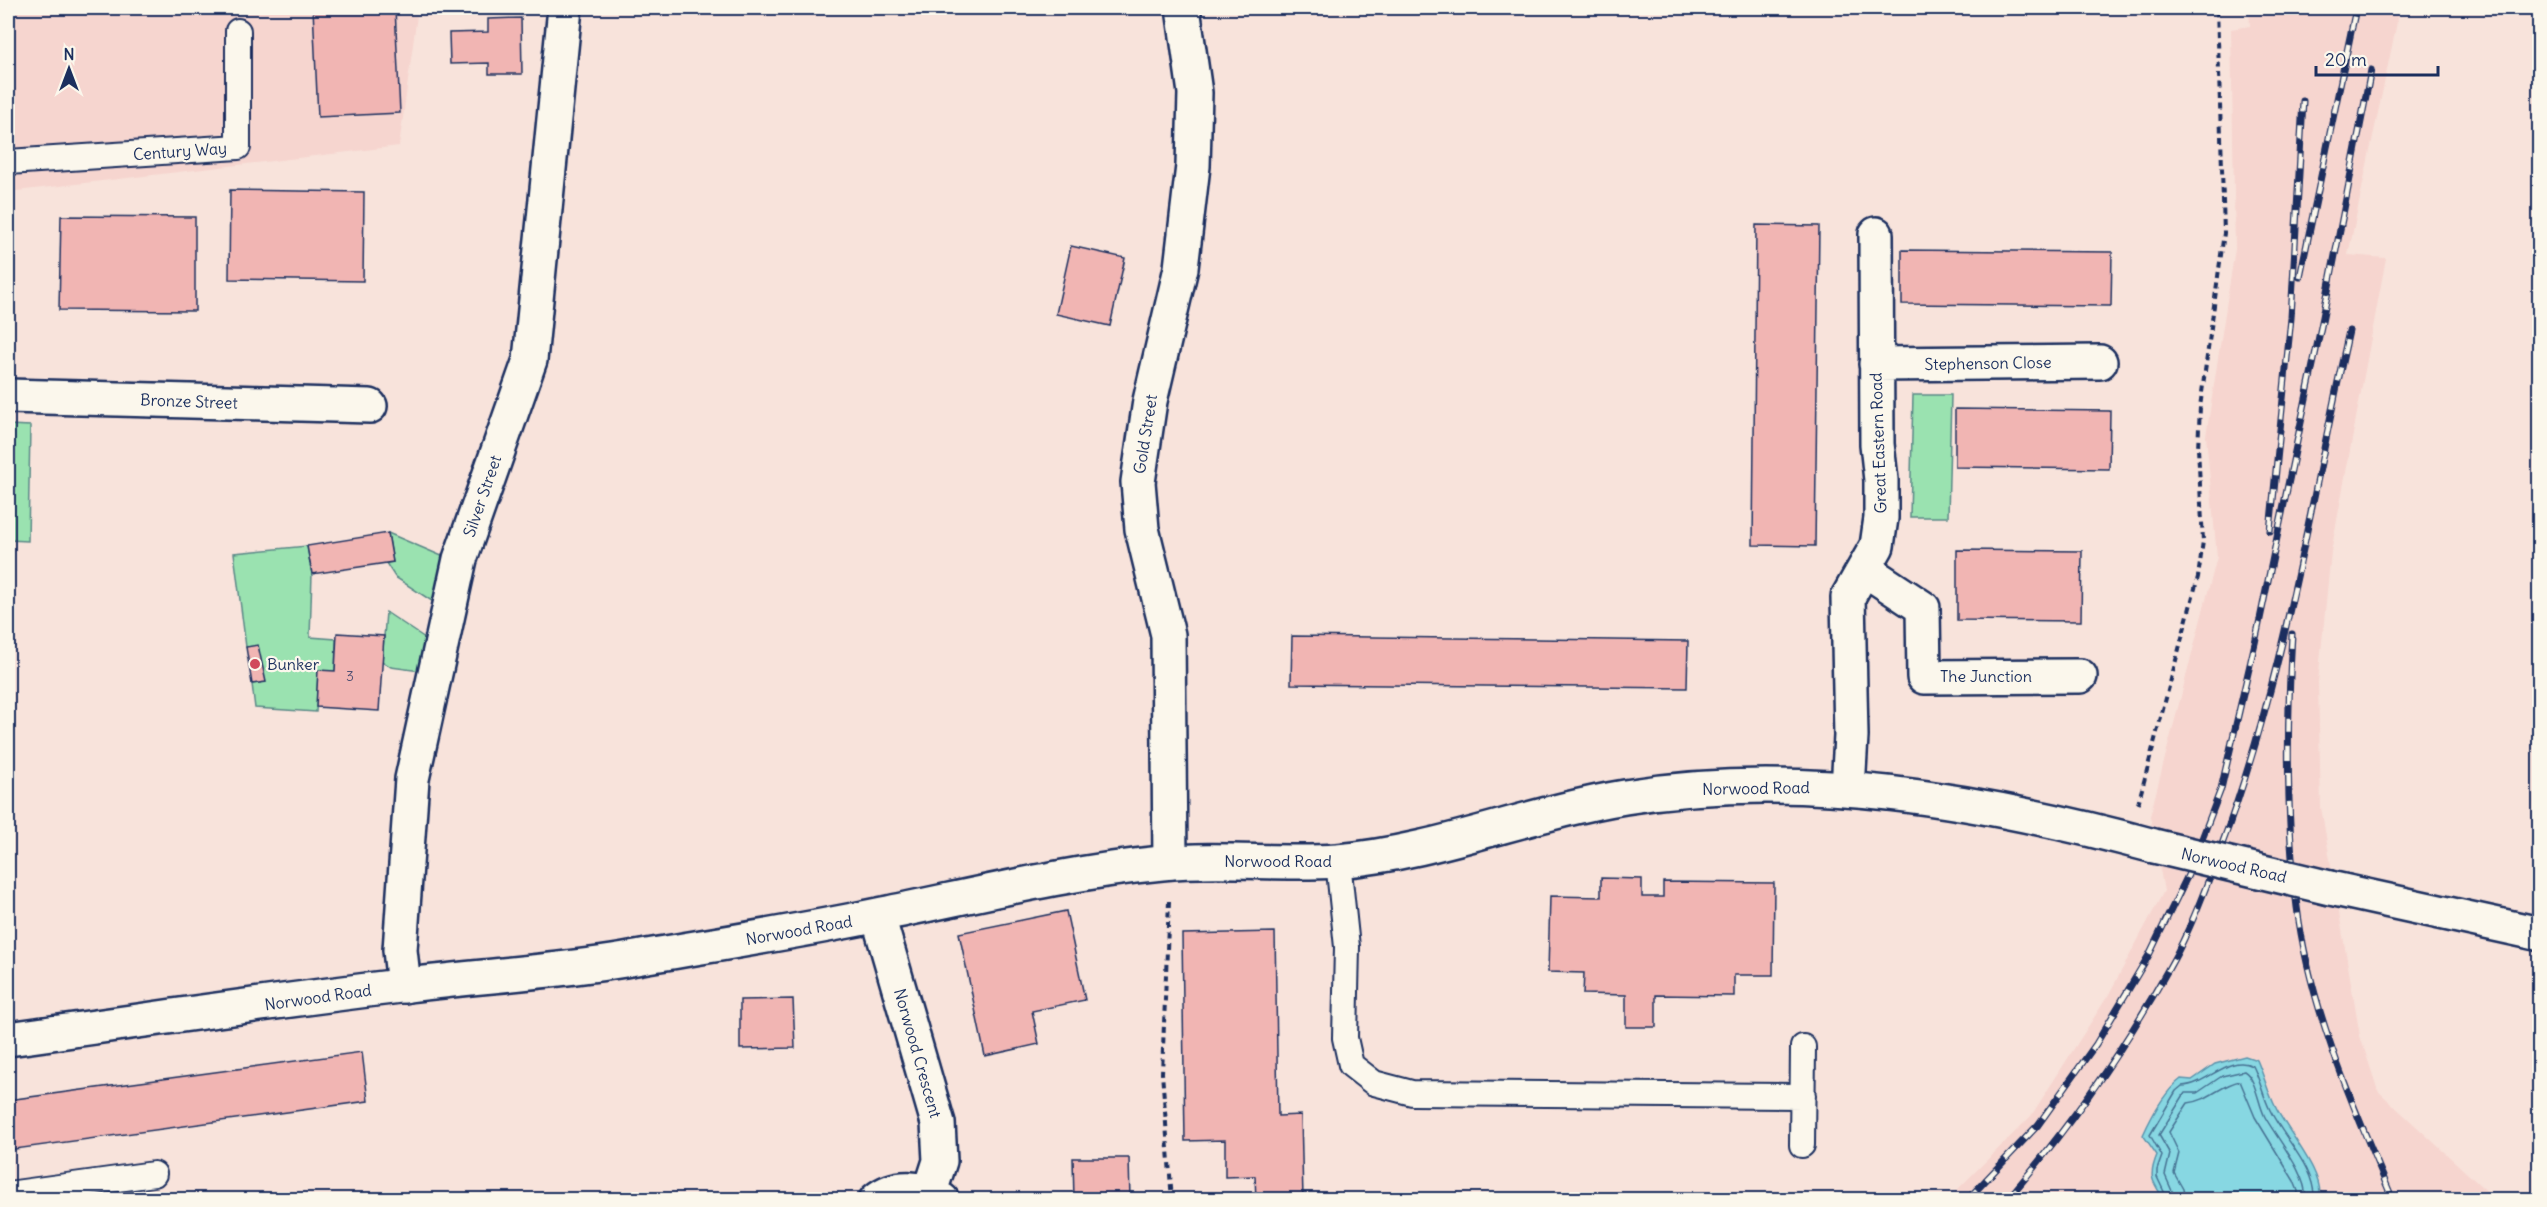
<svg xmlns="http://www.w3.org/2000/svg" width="2547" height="1207" font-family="Delius,sans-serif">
<rect width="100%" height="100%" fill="#f8e3db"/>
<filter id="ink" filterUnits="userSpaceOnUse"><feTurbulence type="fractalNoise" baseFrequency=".0167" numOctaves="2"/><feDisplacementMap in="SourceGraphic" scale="12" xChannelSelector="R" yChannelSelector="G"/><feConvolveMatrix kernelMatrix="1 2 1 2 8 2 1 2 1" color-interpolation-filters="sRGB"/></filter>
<g filter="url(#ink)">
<path fill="#f6d5cf" d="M8 8H418L399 146 8 192Z
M2249 8H2400L2348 255 2386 258 2331 552 2318 682 2321 807 2360 1036 2378 1091 2495 1199 1947 1200 2031 1116 2109 994 2164 891 2150 816 2217 557 2206 436 2235 249 2231 29 2250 26Z"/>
<path fill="#9ae2b0" stroke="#5a8887" stroke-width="1.5" d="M1913 395H1951L1948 517H1910Z
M8 425 30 426 28 541 8 540Z
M388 533 451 560 438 605 395 577 386 563 393 562Z
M307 546 312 574 310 637 336 639 335 671H318L316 712 255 708 252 684 265 682 258 646 246 647 234 553Z
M386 612 428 640 420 671 391 667 382 661Z"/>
<path fill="#87d7e2" stroke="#5c94ad" stroke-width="1.5" d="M2245 1056 2257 1060C2264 1076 2268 1093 2276 1108 2287 1131 2326 1175 2319 1199H2164C2152 1181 2148 1177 2157 1155L2143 1135C2152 1115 2164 1092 2181 1079L2192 1080 2215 1064Z"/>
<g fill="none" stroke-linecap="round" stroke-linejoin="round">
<path stroke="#467293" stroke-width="1.5" d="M2168 1200 2157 1177V1170L2162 1156 2150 1135 2176 1091 2182 1086C2208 1085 2229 1053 2253 1066 2260 1080 2263 1096 2270 1110 2283 1138 2316 1168 2314 1200
M2176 1200 2165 1175 2170 1154 2159 1135 2185 1093H2197L2222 1076 2244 1071C2256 1078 2258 1104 2265 1117 2278 1140 2307 1174 2306 1200
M2185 1200 2183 1189 2174 1173 2179 1153 2169 1132 2188 1103C2209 1101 2220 1085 2240 1081L2255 1117 2294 1181 2298 1191 2297 1200"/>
</g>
<path fill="#f1b5b3" stroke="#1b2f5e" stroke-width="1.5" d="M313 8H395L400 113 318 117Z
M521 18 522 74H489V63L450 64 449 33 488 32V19Z
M230 190 364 192 363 281 229 279Z
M61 216 195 217V311L59 310Z
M1756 225 1819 226 1815 546 1753 545Z
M1071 246 1125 258 1110 326 1056 314Z
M1902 250 2112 252 2111 306 1902 304Z
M1955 409 2110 411 2109 469 1955 467Z
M388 533 393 562 312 574 307 546Z
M1957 550 2082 551 2081 621 1957 620Z
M337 633 384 636 379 711 316 707 318 670 335 671Z
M1292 636 1688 641 1687 688 1291 684Z
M258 645 266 682 252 684 246 647Z
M1601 878 1642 879V897H1663V882L1774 883 1773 975H1734V996L1656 995V1027H1626V995L1583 994 1584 973 1548 972 1550 896 1601 897Z
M1066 911 1085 1000 1032 1011 1039 1044 985 1056 959 933Z
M1275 932 1278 1116 1301 1115 1303 1199 1256 1200 1255 1176 1225 1177V1140L1185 1141 1182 934Z
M793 999 795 1048 740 1049V1000Z
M362 1052 368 1101 8 1150V1100Z
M1073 1158H1129L1130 1200H1074Z"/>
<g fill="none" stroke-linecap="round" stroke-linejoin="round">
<defs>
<path id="lane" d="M8 162 238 147V31
M1338 861 1347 947 1345 1038 1351 1065 1374 1083 1412 1093 1803 1096
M1802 1145 1803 1047
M8 1194 154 1174"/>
<path id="street" d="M1876 364 2100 362
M8 396 370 406
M1864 569 1923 608 1924 677 2080 676
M1848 789 1851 736 1848 597 1877 546 1881 518V480L1877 444 1876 234
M1170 862 1168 635 1142 529 1138 482 1150 401 1181 268 1193 166 1195 93 1183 8
M878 916 938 1123 940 1161 930 1192
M404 986 400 950 412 779 460 559 530 360 565 8
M876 1200C895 1184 922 1186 942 1200"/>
<path id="secondary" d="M2330 888 2540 934
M8 1039C141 1021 274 1001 408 985 480 976 553 972 625 960 711 945 798 932 883 914 976 895 1068 872 1162 863 1220 857 1279 865 1337 861 1435 853 1528 813 1625 797 1801 768 1983 800 2154 846"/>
</defs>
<use href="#lane" stroke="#1b2f5e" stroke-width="28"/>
<use href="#street" stroke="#1b2f5e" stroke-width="38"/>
<use href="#secondary" stroke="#1b2f5e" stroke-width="38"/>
<path stroke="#1b2f5e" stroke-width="4" stroke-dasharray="6 4.5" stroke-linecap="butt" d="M2138 804 2198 577 2203 541 2198 448 2200 407 2224 233 2217 8
M1169 901 1162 1073 1172 1200"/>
<use href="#lane" stroke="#fbf7ec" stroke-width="24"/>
<use href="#street" stroke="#fbf7ec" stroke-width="33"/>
<use href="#secondary" stroke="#fbf7ec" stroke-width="33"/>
<defs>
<path id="rail" d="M2300 277 2356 8
M2270 531 2291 318 2303 101
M2292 634C2287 721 2286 821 2297 907 2310 1009 2353 1106 2393 1200
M1967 1200 2038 1125 2096 1044 2149 955 2188 875 2221 789 2255 643 2323 317 2371 70
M2007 1200C2069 1127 2124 1050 2170 966 2191 929 2206 887 2221 847 2284 680 2310 504 2349 331"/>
</defs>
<use href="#rail" stroke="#1b2f5e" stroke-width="7"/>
<use href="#rail" stroke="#fbf7ec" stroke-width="4.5" stroke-dasharray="14" stroke-linecap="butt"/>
<defs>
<path id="secondary-bridge" d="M2154 846 2330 888"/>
</defs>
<use href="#secondary-bridge" stroke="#1b2f5e" stroke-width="38" stroke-linecap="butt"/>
<use href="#secondary-bridge" stroke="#fbf7ec" stroke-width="33"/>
</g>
</g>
<circle fill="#d1495b" stroke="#fbf7ec" stroke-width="2" cx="255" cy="664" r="6"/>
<g text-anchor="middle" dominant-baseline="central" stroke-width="4.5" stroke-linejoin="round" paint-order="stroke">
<g font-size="14" fill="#505073">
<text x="350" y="676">3</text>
</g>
<g font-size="16" fill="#1b2f5e" stroke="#fbf7ec">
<text transform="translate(180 151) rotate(-4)">Century Way</text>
<text transform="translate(1988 363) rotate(-1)">Stephenson Close</text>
<text transform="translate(189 401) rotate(2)">Bronze Street</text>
<text transform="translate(1145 434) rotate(-81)">Gold Street</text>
<text transform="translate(1878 443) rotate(-92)">Great Eastern Road</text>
<text transform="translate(482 496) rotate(-71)">Silver Street</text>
<text x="1986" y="676">The Junction</text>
<text transform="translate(1756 788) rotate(-1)">Norwood Road</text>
<text x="1278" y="861">Norwood Road</text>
<text transform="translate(2234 865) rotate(13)">Norwood Road</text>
<text transform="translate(799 930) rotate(-10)">Norwood Road</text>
<text transform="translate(318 997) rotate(-8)">Norwood Road</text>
<text transform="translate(918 1053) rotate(74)">Norwood Crescent</text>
</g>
<g font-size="16" fill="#1b2f5e" stroke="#fbf7ec" text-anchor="start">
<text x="267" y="664">Bunker</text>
</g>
</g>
<rect width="2547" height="1207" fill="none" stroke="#fbf7ec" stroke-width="30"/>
<rect x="15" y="15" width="2517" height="1177" fill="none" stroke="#1b2f5e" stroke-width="2" filter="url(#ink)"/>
<g transform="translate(69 69)" stroke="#fbf7ec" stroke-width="4.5" paint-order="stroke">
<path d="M0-4.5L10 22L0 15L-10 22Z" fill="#1b2f5e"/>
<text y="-9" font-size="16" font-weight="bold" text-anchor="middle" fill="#1b2f5e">N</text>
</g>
<path d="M2316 66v9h122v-9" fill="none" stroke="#1b2f5e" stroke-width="3"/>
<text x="2325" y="66" font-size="18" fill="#1b2f5e" stroke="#fbf7ec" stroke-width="4.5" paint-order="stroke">20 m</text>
</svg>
